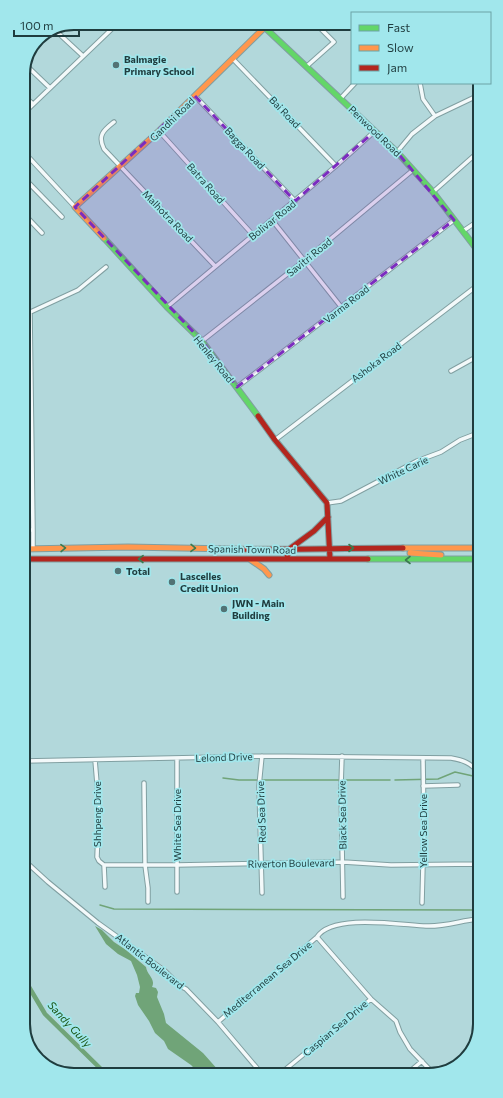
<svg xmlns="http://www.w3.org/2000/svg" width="503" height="1098" font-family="Commissioner,sans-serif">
<rect width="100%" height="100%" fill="#b2d8db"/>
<path fill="#70a478" d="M95 926 102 930 114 942 126 950 146 967C147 975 156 979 152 987L156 988 158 992 157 997 164 1014 166 1023 203 1053 219 1071 222 1073 226 1072 230 1074H200L191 1065 168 1049 164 1041 155 1033 149 1021 138 1005 135 996 136 993H139L140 987 137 975 131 961 118 954 106 944Z"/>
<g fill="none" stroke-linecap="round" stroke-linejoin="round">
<path stroke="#70a478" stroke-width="1.5" d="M223 778 239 780H390
M395 780 438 779 455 772 473 776 479 783
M100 905 114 909 478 910"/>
<path stroke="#70a478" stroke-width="4.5" d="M26 982 45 1014 107 1075"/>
<defs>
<path id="street" d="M56 31 83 56
M233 59 336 166
M26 65 50 88
M307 66 334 42 315 23
M420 83 423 99 435 116
M23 95 33 104
M195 96 295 201
M341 98 355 83
M23 114 118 23
M114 122C104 130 97 135 104 149L215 266
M159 131 253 235
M23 151 75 207
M397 152 412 134 435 116 477 96
M23 177 62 217
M433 192 477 153
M23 213 42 233
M272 220 342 308
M463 231 478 221
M167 307 336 166 375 131
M30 313 33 530
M24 315 78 290 106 267
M202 341 305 260 413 170
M451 371 478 356
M237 387 454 220
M275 440 478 285
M327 503 341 501 417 461 441 452 460 440 478 433
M24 530H33V549
M262 756 259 786 262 893
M342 756 341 786 343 897
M95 760 99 807 97 857 99 861 104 865H177L343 862 391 865 478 864
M25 761 262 756 451 758C463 760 471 763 479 773
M144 783 145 865 148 888V902
M423 786 458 785
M25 861 48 882 98 923 165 971 180 986 186 989 218 1022 262 1074
M104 865 105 887
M478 885 479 807
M177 892V758
M422 903 424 825 423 758
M480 904 478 907 480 912
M480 914 477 924 480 943
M317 937 371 999 396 1021 400 1032 410 1049 432 1072
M218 1022 317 937C332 913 401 925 426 926 443 927 460 921 477 919
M409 1072 422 1061
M281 1073 371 999"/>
<path id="fast" d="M260 23 397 152 433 192 478 251
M104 238 167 307 202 341 258 416
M368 559H479"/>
<path id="slow" d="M104 238 75 207 159 131 265 27
M403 548H479
M24 549 128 547 232 549
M410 553 441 555
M251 560 264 569 269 575"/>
<path id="jam" d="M258 416 275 440 327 503 330 559
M232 549C289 550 346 548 403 548
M24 559H368
M287 559 288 550 314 531 328 517"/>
</defs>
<use href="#street" stroke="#809fa1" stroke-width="5.5"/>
<use href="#fast" stroke="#809fa1" stroke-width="7"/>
<use href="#slow" stroke="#809fa1" stroke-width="7"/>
<use href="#jam" stroke="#809fa1" stroke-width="7"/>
<use href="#street" stroke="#f3f9fa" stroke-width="3.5"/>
<use href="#fast" stroke="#63d668" stroke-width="5"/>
<use href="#slow" stroke="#ff974d" stroke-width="5"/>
<use href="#jam" stroke="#b3261e" stroke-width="5"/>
</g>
<defs><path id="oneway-chevron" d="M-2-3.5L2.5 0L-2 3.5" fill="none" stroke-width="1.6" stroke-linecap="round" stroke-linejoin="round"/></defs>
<g stroke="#3a7a4f">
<use href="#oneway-chevron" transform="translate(63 548) rotate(-1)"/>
<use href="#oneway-chevron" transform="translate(193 548) rotate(1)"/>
<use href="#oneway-chevron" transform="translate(351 548)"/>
<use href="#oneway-chevron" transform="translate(141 559) rotate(-179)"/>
<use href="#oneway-chevron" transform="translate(408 560) rotate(180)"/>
</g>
<path fill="#7b2cbf" fill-opacity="0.2" stroke="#7b2cbf" stroke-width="3" stroke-dasharray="8 5" stroke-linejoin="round" d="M195 96 295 201 375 131 397 152 454 220 237 387 202 341 75 207Z"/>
<g fill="#527375" stroke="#a1e7ec" stroke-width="1.5">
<circle cx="116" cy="65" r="4"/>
<circle cx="118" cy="571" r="4"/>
<circle cx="172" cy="582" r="4"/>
<circle cx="224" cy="609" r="4"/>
</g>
<g text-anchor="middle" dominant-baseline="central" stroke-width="3.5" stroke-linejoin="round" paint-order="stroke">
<g font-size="10" font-weight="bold" fill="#1f3c3e" stroke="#a1e7ec" text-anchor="start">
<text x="124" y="59">Balmagie<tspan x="124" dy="12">Primary School</tspan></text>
<text x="126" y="571">Total</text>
<text x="180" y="576">Lascelles<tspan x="180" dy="12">Credit Union</tspan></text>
<text x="232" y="603">JWN - Main<tspan x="232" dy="12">Building</tspan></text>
</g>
<g font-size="10" fill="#1f3c3e" stroke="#a1e7ec">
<text transform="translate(285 112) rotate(46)">Bai Road</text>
<text transform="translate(172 119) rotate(-44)">Gandhi Road</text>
<text transform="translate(375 131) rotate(44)">Penwood Road</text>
<text transform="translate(245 148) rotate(47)">Bagga Road</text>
<text transform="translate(206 183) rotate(48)">Batra Road</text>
<text transform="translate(168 216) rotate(46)">Malhotra Road</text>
<text transform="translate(272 220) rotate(-39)">Bolivar Road</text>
<text transform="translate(309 257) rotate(-39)">Savitri Road</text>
<text transform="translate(346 304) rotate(-38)">Varma Road</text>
<text transform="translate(214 359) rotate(51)">Henley Road</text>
<text transform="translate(376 362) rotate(-37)">Ashoka Road</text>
<text transform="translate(403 470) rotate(-25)">White Carie</text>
<text transform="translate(252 549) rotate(1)">Spanish Town Road</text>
<text transform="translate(224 757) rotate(-2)">Lelond Drive</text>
<text transform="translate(261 812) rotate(-92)">Red Sea Drive</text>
<text transform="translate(97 814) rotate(-90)">Shhpeng Drive</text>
<text transform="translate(342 815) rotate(-91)">Black Sea Drive</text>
<text transform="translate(177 825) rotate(-90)">White Sea Drive</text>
<text transform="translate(423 831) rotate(-90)">Yellow Sea Drive</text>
<text transform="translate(291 863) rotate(-1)">Riverton Boulevard</text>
<text transform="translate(150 961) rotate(38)">Atlantic Boulevard</text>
<text transform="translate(267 979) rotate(-40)">Mediterranean Sea Drive</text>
<text transform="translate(335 1028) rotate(-40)">Caspian Sea Drive</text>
</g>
<g font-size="11" font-style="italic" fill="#195312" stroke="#a1e7ec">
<text transform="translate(70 1024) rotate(47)">Sandy Gully</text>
</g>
</g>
<path d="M0 0H503V1098H0ZM74 30H429A44 44 0 0 1 473 74V1024A44 44 0 0 1 429 1068H74A44 44 0 0 1 30 1024V74A44 44 0 0 1 74 30Z" fill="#a1e7ec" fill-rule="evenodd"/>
<path fill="none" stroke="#1f3c3e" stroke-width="2" d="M74 30H429A44 44 0 0 1 473 74V1024A44 44 0 0 1 429 1068H74A44 44 0 0 1 30 1024V74A44 44 0 0 1 74 30Z"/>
<rect x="351" y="12" width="140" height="72" fill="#a1e7ec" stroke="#6da3a6"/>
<rect x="359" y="25" width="20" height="6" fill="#63d668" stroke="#6da3a6"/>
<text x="387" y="32" font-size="12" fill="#1f3c3e">Fast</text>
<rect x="359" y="45" width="20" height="6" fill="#ff974d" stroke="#6da3a6"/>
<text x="387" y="52" font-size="12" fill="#1f3c3e">Slow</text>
<rect x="359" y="65" width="20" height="6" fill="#b3261e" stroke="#6da3a6"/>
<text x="387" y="72" font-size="12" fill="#1f3c3e">Jam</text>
<path d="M14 30v6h65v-6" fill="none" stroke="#1f3c3e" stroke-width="2"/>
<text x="20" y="30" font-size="12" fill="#1f3c3e" stroke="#a1e7ec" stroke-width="3" paint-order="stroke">100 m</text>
</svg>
